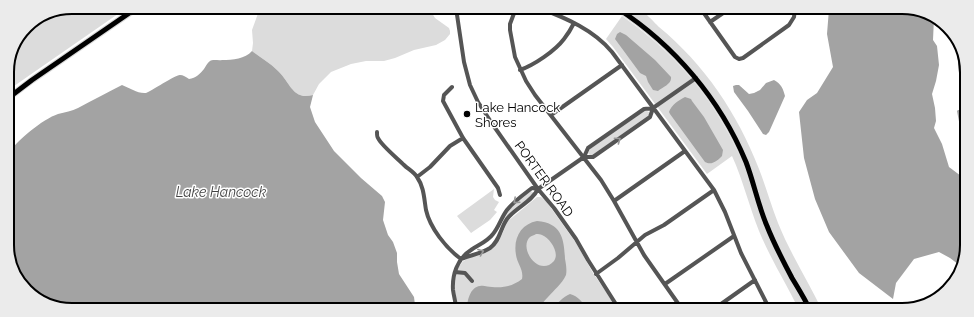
<svg xmlns="http://www.w3.org/2000/svg" width="974" height="317" font-family="Raleway,sans-serif">
<rect width="100%" height="100%" fill="#fff"/>
<path fill="#dcdcdc" d="M72 7H128L27 77 7 91V68L26 26Z
M260 8H429L435 18 449 28 450 31V34L445 40 436 45 414 50 395 58 384 61H366L351 64 331 72 319 84 313 95C292 101 290 81 277 70 270 63 260 57 252 51L253 43 252 30Z
M633 9C635 9 637 8 639 9 643 10 655 23 659 27 704 64 738 114 759 169 766 187 771 205 778 223 790 253 808 281 822 310H810L778 251 746 163 723 117 679 60 629 16Z
M622 16C665 46 701 83 726 129 733 141 739 154 745 167 748 175 750 183 753 190 770 230 788 271 807 310H799C786 283 770 258 759 231 749 206 743 180 732 156L707 174 613 47 606 39Z
M645 110 649 112V115L593 155H590L588 153 590 149Z
M494 189 493 197 495 200 499 202 494 210 497 212 490 220 471 233 457 216Z
M531 191 534 193 504 220C510 207 519 198 531 191Z
M537 197H541L546 201 576 243 593 273 618 309H458C455 294 450 271 465 260 472 255 488 249 496 244L499 241 508 221Z"/>
<path fill="#a3a3a3" fill-rule="evenodd" d="M829 9H919L934 18 933 40 937 46 939 65 936 81 932 94 935 108 936 121 934 128 942 144 949 167 965 179V262L962 267 950 258 939 252 914 259 896 283 893 299 859 273 829 232 815 199 804 158 799 112 807 100 817 93 833 67 827 34Z
M620 32 626 35 655 60 671 77C672 84 663 87 658 91L653 90 648 82 646 76 640 73 615 39 617 34Z
M252 51C260 57 270 63 277 70 290 81 292 101 313 95L310 107 315 122 334 151 361 178 382 196 385 202 383 220 388 235 393 242 397 253V262L399 274 414 297 415 305 413 309 55 308 23 288 13 267 8 251V154C16 141 43 119 58 114 65 112 72 111 78 108 93 100 108 92 122 85 130 88 138 94 146 93 151 91 177 74 180 75 183 75 186 77 189 79 196 78 200 74 204 69 206 66 207 63 210 61 213 59 219 61 222 60 233 60 245 59 252 51Z
M774 80C781 84 783 88 785 96L769 132 766 135 763 134 748 111 734 92 733 86 736 85H739L749 94 754 93 760 90 766 83Z
M685 97 691 99 692 101 704 117 723 150 722 156C718 160 712 166 705 162L670 114 669 112C671 105 679 100 685 97Z
M958 110H966L965 139 961 132 957 111Z
M537 221C562 223 564 239 565 259 566 264 567 270 566 275 562 284 554 290 548 297 544 301 541 305 538 309H467C467 301 470 287 480 286 484 285 488 287 492 287 504 288 513 286 522 279 524 270 517 263 516 255 513 238 521 224 537 221ZM536 234C539 234 540 234 542 235 550 238 560 253 554 261 539 278 518 248 530 237 531 236 535 235 536 234Z
M570 294C578 296 583 303 588 309H553C557 303 563 297 570 294Z"/>
<g fill="none" stroke-linecap="round" stroke-linejoin="round">
<defs>
<path id="major" d="M617 8C674 45 720 99 746 162 754 183 758 205 767 226 774 244 783 261 792 278 798 288 805 299 810 310
M7 99 32 80 138 7"/>
</defs>
<use href="#major" stroke="#dbdbdb" stroke-width="7"/>
<path stroke="#555" stroke-width="4" d="M456 8 464 62 470 85 478 102 493 125 538 189 554 208 576 239 588 260 619 309
M516 8 510 24V30L515 57 526 81 535 95 601 180 614 201 644 255 682 309
M539 8C566 18 594 30 612 52L714 190 725 212 741 253 770 310
M701 9 735 57 739 59 743 58 789 25 794 17 795 9
M710 22 729 9
M960 47 959 51 961 73
M520 70C534 65 555 51 564 39 568 34 571 29 574 23
M452 87 444 95 443 101 463 138 498 188 500 195
M551 115 622 65
M377 132C377 134 377 137 378 138 381 145 398 159 404 165 408 169 414 172 417 177 424 187 424 198 426 210 430 228 446 248 461 259
M584 157H593L650 117 653 108
M417 177 430 167 450 146 463 138
M614 201 685 151
M461 259C470 255 481 254 490 248 500 241 500 229 507 219 516 207 531 203 538 189L584 157 588 148 644 109 653 108 696 78
M455 272 465 273 472 281
M596 274 618 258 645 235 664 225 714 190
M665 284 734 236
M456 309C456 303 454 297 453 290 452 275 457 259 471 250 478 245 487 242 493 234 499 227 501 218 507 210 514 201 523 195 532 188L538 189
M714 309 755 280"/>
<use href="#major" stroke="#000" stroke-width="5"/>
</g>
<defs><path id="oneway-chevron" d="M-2-3.5L2.5 0L-2 3.5" fill="none" stroke-width="1.6" stroke-linecap="round" stroke-linejoin="round"/></defs>
<g stroke="#999">
<use href="#oneway-chevron" transform="translate(618 140) rotate(-35)"/>
<use href="#oneway-chevron" transform="translate(516 201) rotate(138)"/>
<use href="#oneway-chevron" transform="translate(481 252) rotate(-21)"/>
</g>
<circle fill="#000" stroke="#fff" stroke-width="1.5" cx="467" cy="114" r="4"/>
<g text-anchor="middle" dominant-baseline="central" stroke-width="3" stroke-linejoin="round" paint-order="stroke">
<g font-size="13" fill="#000" stroke="#fff" text-anchor="start">
<text x="475" y="107">Lake Hancock<tspan x="475" dy="15">Shores</tspan></text>
</g>
<g font-size="13" fill="#000" stroke="#fff">
<text transform="translate(544 179) rotate(54)">PORTER ROAD</text>
</g>
<g font-size="14" font-style="italic" fill="#444" stroke="#fff">
<text x="221" y="192">Lake Hancock</text>
</g>
</g>
<path d="M0 0H974V317H0ZM72 14H902A58 58 0 0 1 960 72V245A58 58 0 0 1 902 303H72A58 58 0 0 1 14 245V72A58 58 0 0 1 72 14Z" fill="#ebebeb" fill-rule="evenodd"/>
<path fill="none" stroke="#000" stroke-width="2" d="M72 14H902A58 58 0 0 1 960 72V245A58 58 0 0 1 902 303H72A58 58 0 0 1 14 245V72A58 58 0 0 1 72 14Z"/>
</svg>
